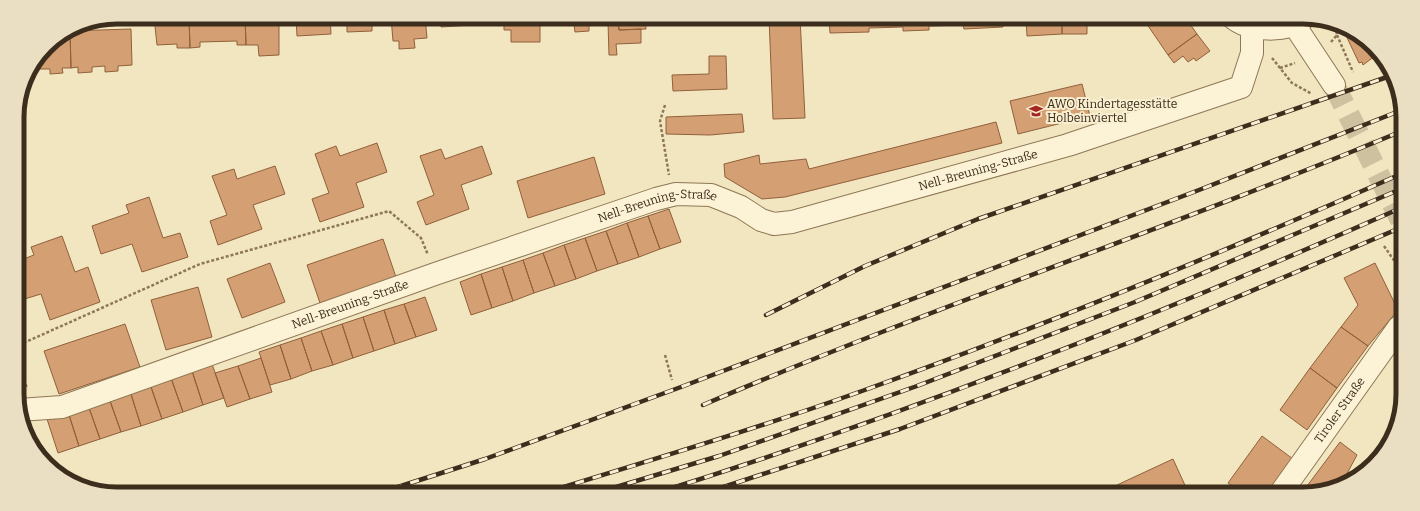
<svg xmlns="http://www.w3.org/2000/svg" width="1420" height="511" font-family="Bitter,serif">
<rect width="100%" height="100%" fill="#f2e6c1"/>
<path fill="#d4a073" stroke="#90603a" d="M154 17H189L190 48H177V44L157 45Z
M189 17H245L246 45H237V41L200 42V47L190 48Z
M245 17H279V55L259 56 258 45H246Z
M296 17H330L331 34 297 36Z
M347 17H372V31L347 32Z
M391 17H425L427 38 414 39 415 48 399 49V41H393Z
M441 17H484L485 24 441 27Z
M504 17H540V42H511V30H504Z
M564 17H599L600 23H589V31L575 32 574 24H565Z
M618 17H645L646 29 619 30Z
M672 17H736L737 21H726V24H718V19H708V24H696L695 19H687V24L672 25Z
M769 17H800L805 118 773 119Z
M829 17H1002L1003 27 964 29 963 25 929 26V30L903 31V27L869 28V32L830 33Z
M1026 17H1062V34L1027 36Z
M1062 17H1087V34H1062Z
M1142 17H1185L1197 34 1168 55Z
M618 21 619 30 641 29V43L616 44 617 55H609L608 22Z
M1342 27 1378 51 1379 53 1363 65 1362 62 1359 63Z
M131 29 132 65 118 66V71L105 72V66L92 67V72L78 73V67L71 68 70 31Z
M68 31H70L71 68H62L63 73 50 74V69H36V75H26L51 42Z
M1197 34 1210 51 1196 61 1194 58 1188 62 1183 56 1174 63 1168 55Z
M709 56H726L727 89 673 91 672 75 709 74Z
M1082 84 1090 116 1018 134 1010 101Z
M742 114 744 132 710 135 666 134V117Z
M996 122 1002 143 785 197 762 199 725 177 724 164 759 155 760 164 806 159 809 169Z
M377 143 387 172 356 183 364 207 320 222 312 199 329 193 315 154 336 146 340 156Z
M482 146 492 174 461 185 469 209 426 225 417 202 434 195 420 156 441 149 445 159Z
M594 157 605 194 528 218 517 181Z
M275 166 285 194 253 205 262 229 218 245 210 221 227 215 212 176 234 169 237 179Z
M149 197 163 238 180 233 188 257 142 272 132 244 101 254 92 226 129 213 126 205Z
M669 209 681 242 660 249 648 216Z
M648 216 660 249 639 257 627 223Z
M627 223 639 257 618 264 606 231Z
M606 231 618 264 597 271 585 238Z
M62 236 75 272 88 267 100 302 50 320 41 294 18 301V261L34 255 31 247Z
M585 238 597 271 576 279 564 245Z
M383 239 396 277 320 303 307 265Z
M564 245 576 279 555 286 543 253Z
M543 253 555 286 534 293 523 260Z
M523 260 534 293 513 301 502 267Z
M270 263 285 302 242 318 227 279Z
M1375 263 1398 310 1368 346 1341 327 1358 305 1344 278Z
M502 267 513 301 492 308 481 274Z
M481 274 492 308 471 315 460 282Z
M198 287 212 337 166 350 151 300Z
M425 297 437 330 416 337 404 304Z
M404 304 416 337 395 344 384 310Z
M384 310 395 344 374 351 363 317Z
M363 317 374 351 353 358 342 324Z
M125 324 140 367 59 394 44 351Z
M342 324 353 358 333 365 321 331Z
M1341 327 1368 346 1337 388 1310 368Z
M321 331 333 365 312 371 301 338Z
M301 338 312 371 291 379 280 345Z
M280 345 291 379 270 385 259 352Z
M261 358 272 392 250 399 238 366Z
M212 364 224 398 203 405 192 371Z
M238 366 250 399 227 407 215 373Z
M1310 368 1337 388 1307 430 1280 410Z
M192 371 203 405 183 412 171 378Z
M171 378 183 412 162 419 150 384Z
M150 384 162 419 141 426 130 391Z
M130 391 141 426 121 432 109 398Z
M109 398 121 432 100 439 88 405Z
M88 405 100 439 79 446 68 412Z
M68 412 79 446 58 453 47 419Z
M1262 436 1293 459 1268 494H1244L1228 483Z
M1340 442 1357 455 1343 481 1310 494H1301Z
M1173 459 1189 494H1098L1132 478Z
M1045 486 1050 494H1033Z"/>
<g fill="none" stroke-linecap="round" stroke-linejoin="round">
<path stroke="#cec1a0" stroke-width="22" stroke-dasharray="22 11" stroke-linecap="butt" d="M1334 85 1401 220"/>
<defs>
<g id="minor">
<path d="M1232 17C1249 32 1288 33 1305 17"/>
<path d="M1293 23 1334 85"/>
<path id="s1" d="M19 410 62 407 435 274 656 199 676 194 711 195 741 207 761 220 774 224 792 222 1068 145 1241 87 1252 53V27"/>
<path id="s2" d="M1280 494 1399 327"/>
</g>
</defs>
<use href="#minor" stroke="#8e7756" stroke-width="24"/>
<path stroke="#8e7756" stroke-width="2.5" stroke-dasharray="3 2" stroke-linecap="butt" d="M1337 35 1353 72
M1331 42 1337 35 1335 22
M1272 58 1292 83 1312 94
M1280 68 1295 63
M665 105 660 121 669 175
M1384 246 1400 269
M19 345 200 264 389 211 421 238 428 255
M665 355 672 380
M19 360 27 389"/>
<use href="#minor" stroke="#fcf2d5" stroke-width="22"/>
<defs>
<path id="rail" d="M766 315 865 266 978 219 1390 76
M703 405C933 306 1171 228 1402 131
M376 494 485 459 681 387 1199 190 1402 110
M541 494C648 461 756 429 862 391 1044 326 1224 252 1401 174
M593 494 719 456 917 386 1135 302 1401 189
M653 494C907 415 1157 316 1401 208
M702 494 900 429 1136 340 1400 228"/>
</defs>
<use href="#rail" stroke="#3c2d1c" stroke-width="4.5"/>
<use href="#rail" stroke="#f9efd1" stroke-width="3" stroke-dasharray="9" stroke-linecap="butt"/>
</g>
<defs>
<symbol id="school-bare" viewBox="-9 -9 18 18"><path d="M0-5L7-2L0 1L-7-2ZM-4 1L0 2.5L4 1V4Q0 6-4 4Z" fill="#a32620" stroke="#f9efd1" stroke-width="2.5" paint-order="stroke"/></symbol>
</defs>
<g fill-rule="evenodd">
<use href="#school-bare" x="1026" y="101" width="20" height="20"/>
</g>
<g text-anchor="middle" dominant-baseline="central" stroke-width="4" stroke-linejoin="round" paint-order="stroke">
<g font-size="12" fill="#3c2d1c" stroke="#f9efd1" text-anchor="start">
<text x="1047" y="104">AWO Kindertagesstätte<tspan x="1047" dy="14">Holbeinviertel</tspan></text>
</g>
<g font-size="12" fill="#3c2d1c" stroke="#f9efd1">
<text stroke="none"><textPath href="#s1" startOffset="1009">Nell-Breuning-Straße</textPath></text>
<text stroke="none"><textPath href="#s1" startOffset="673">Nell-Breuning-Straße</textPath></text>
<text stroke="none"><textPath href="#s1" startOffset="349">Nell-Breuning-Straße</textPath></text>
<text stroke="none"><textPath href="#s2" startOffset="103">Tiroler Straße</textPath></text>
</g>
</g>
<path d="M0 0H1420V511H0ZM117 24H1303A93 93 0 0 1 1396 117V394A93 93 0 0 1 1303 487H117A93 93 0 0 1 24 394V117A93 93 0 0 1 117 24Z" fill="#eadfc3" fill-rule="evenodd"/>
<path fill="none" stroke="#3c2d1c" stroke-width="5" d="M117 24H1303A93 93 0 0 1 1396 117V394A93 93 0 0 1 1303 487H117A93 93 0 0 1 24 394V117A93 93 0 0 1 117 24Z"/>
</svg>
